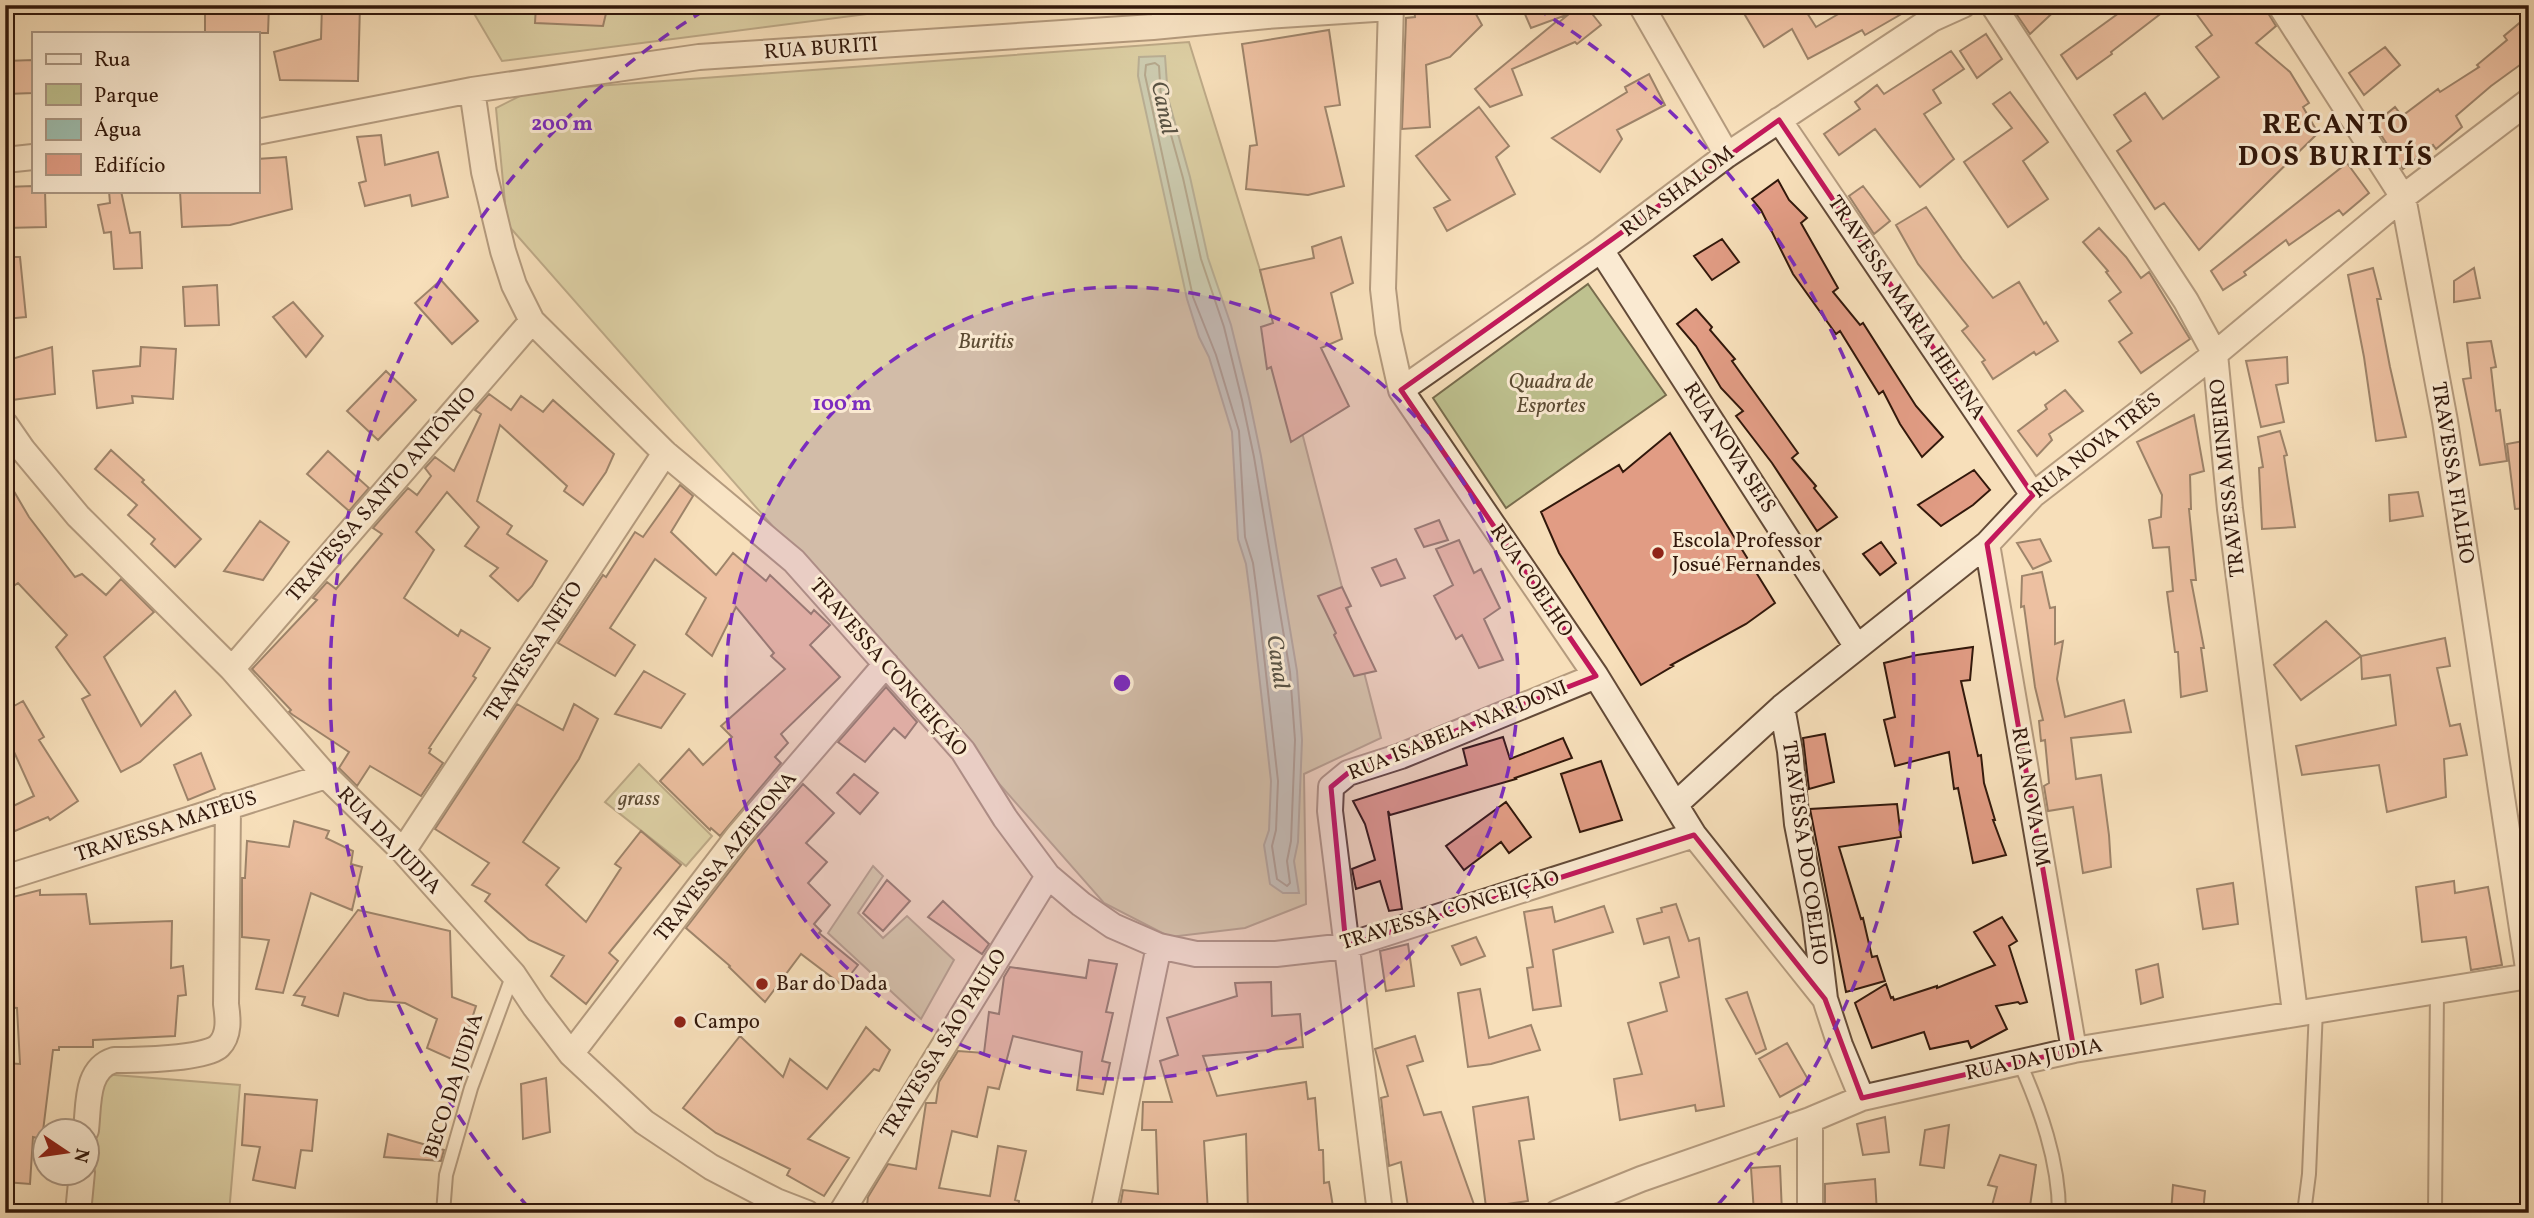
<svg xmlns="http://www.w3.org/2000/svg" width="2534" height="1218" font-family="Vollkorn,serif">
<rect width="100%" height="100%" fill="#f7dfba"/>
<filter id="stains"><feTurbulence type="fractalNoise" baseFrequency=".00286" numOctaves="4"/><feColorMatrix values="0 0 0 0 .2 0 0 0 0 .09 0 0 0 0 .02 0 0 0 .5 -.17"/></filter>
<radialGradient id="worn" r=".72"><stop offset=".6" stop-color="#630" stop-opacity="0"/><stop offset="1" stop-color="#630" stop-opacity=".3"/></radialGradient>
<path fill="#bec18f" stroke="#786c4d" stroke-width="2" d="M469 5H880L883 12 502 61Z
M1189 42 1260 270 1381 738 1304 774 1306 904 1245 928 1170 937 1104 903 507 224 496 108 530 91Z
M1588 284 1666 395 1506 508 1433 398Z
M639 764 712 836 686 866 605 802Z
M873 866 883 876 858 913 883 938 907 916 954 960 921 1019 828 933Z
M102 1074 240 1085 229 1213H90Z"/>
<path fill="#9dbdae" stroke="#727b6d" stroke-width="2" d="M1165 56 1168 98 1190 177 1208 258 1231 325 1249 398 1261 456 1297 671 1302 740 1298 842 1294 861 1299 893H1283L1270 884 1264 845 1269 830 1271 781 1250 594 1246 564 1238 539 1232 432 1209 357 1199 337 1187 299 1138 76 1139 57Z"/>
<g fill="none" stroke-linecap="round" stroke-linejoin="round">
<path stroke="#686a5c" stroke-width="2" d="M1155 63 1159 66 1161 99 1183 178 1201 259 1224 327 1242 400 1254 457 1290 672 1295 740 1291 841 1287 861 1290 883 1287 886 1277 879 1272 846 1276 830 1278 781 1257 593 1253 563 1245 537 1239 431 1216 355 1193 297 1145 75 1146 65Z"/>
</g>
<path fill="#e19c84" stroke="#32180b" stroke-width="2" d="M205 5H269L268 33H205Z
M322 5H360L358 81 280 80 274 52 321 39Z
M536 5H608L603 26 535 23Z
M1414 5H1471L1482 25 1450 57 1426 65 1430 127 1402 129 1406 18 1415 17Z
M1521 5H1585L1601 25 1577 44 1575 42 1512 69 1522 95 1490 107 1475 89 1557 21 1558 23 1569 14 1531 28Z
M1739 5H1802L1816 27 1854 5H1917L1865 35 1862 30 1808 59 1792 29 1764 47Z
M2029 5H2061L2030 34 2017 15Z
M2130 5H2172L2111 52 2112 54 2077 79 2061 55Z
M2190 5H2263L2276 26 2256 43 2290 72 2309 103 2303 107 2318 133 2199 250 2164 203 2155 209 2117 151 2131 141 2114 115 2145 93 2163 119 2219 77 2196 47 2212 35Z
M2529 15V68L2524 62 2491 86 2456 116 2462 127 2436 149 2433 145 2403 169 2374 124 2395 107 2402 116 2438 89 2440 92 2479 67 2477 65 2507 40 2504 36Z
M1329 30 1340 105 1325 107 1344 186 1308 195 1246 189 1250 146 1257 145 1242 44Z
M1986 34 2002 59 1977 78 1960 51Z
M2385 47 2400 65 2364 95 2349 73Z
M1951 51 1964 69 1933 90 1941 103 1924 114 1954 159 1920 187 1875 129 1839 155 1824 134 1860 109 1855 102 1877 85 1884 94Z
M33 60V93L7 94 5 61Z
M1649 74 1665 105 1617 130 1622 139 1600 172 1552 138 1627 92 1625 87Z
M2010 92 2048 142 2023 161 2048 199 2008 227 1964 162 2012 128 1993 104Z
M1479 107 1509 146 1496 157 1515 194 1447 231 1434 208 1450 200 1416 156Z
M381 135 385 165 438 152 448 197 412 206 410 195 365 206 359 183 366 181 357 137Z
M286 157 292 209 230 225 182 227 180 191H257V159Z
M2347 163 2369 193 2343 215 2339 210 2289 245 2286 240 2244 272 2246 275 2223 290 2211 271Z
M1778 180 1789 200 1807 218 1801 223 1838 288 1833 292 1860 325 1863 323 1916 406 1943 437 1922 457 1900 424 1883 391 1879 394 1840 331 1836 334 1793 274 1761 210 1752 199Z
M33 186V191H45L46 227 5 228V187Z
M1863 186 1890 221 1874 234 1849 196Z
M109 191H121L130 233 140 232 142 268 114 269 111 232 104 233 98 205 110 203Z
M1926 207 1962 259 1993 298 2019 282 2044 324 2046 322 2058 341 2036 355 2034 352 1993 379 1982 362 1985 360 1962 331 1968 326 1918 264 1896 225Z
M2099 228 2126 257 2141 278 2149 272 2190 339 2141 373 2119 342 2132 333 2109 301 2121 292 2106 272 2108 271 2083 242Z
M1341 237 1353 283 1331 293 1342 339 1321 348 1349 406 1291 442 1271 367 1267 369 1261 327 1273 323 1260 270 1314 258 1312 247Z
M1722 239 1739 262 1712 280 1694 256Z
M5 257H20L26 317 5 319Z
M2373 268 2381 299H2377L2390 367 2406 437 2376 441 2364 357 2348 275Z
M2474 268 2480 298 2454 302V281Z
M441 280 478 321 452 344 415 303Z
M217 285 219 325 185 326 183 287Z
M293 302 323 336 306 357 273 317Z
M1696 309 1712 327 1710 330 1735 359 1732 361 1798 453 1792 458 1816 486 1814 488 1837 517 1817 531 1772 463 1736 416 1743 411 1721 388 1696 346 1677 324Z
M2491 341 2496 367 2491 368 2496 411 2500 410 2507 461 2480 465 2463 379 2471 378 2467 343Z
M52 347 55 394 5 401V361Z
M141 347 176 349 173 399 132 396 133 403 97 408 93 371 140 366Z
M2287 357 2288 383 2276 385 2284 422 2261 427 2246 361Z
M386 371 416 400 378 440 347 411Z
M2065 390 2083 411 2049 434 2052 440 2037 456 2018 431 2047 409 2045 405Z
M489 394 511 410 521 396 543 412 553 400 614 454 606 472 583 505 564 491 567 486 500 425 477 501 512 526 507 534 547 561 532 586 518 601 490 576 498 568 465 546 479 527 447 492 416 532 434 550 404 598 458 636 461 630 490 648 473 676 476 678 429 748 431 749 429 753 443 763 421 796 370 766 357 786 339 768 349 752 293 715 289 712 291 710 252 669 317 600 313 598 327 582 336 589 382 534 373 528 408 488 417 495 431 476 425 468 435 457 454 471 481 414 475 410Z
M2194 415 2204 471 2190 475 2191 509H2189L2196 580H2191L2204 648H2201L2207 691 2181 697 2178 652H2175L2167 592 2173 591 2169 547 2153 548 2149 520 2161 517 2162 495 2137 442Z
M2280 431 2287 455 2284 456 2295 527 2262 529 2259 468 2263 467 2258 437Z
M1670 433 1775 603 1746 624 1671 665 1673 666 1641 685 1559 553 1541 512 1619 465 1623 472Z
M2529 440V508L2515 509 2507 444Z
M111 450 144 480 142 482 201 539 175 567 151 544 155 539 128 515 137 505 95 469Z
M328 451 369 488 349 511 307 474Z
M1974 470 1990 490 1973 505 1941 526 1918 505Z
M5 476 29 517 75 577 82 574 106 595 121 579 154 612 104 657 141 726 175 691 191 715 140 762 121 772 82 699 90 695 56 647 67 635 18 583 5 592Z
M680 485 693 496 671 532 716 575 733 553 766 581 770 575 811 614 814 610 830 625 810 645 840 677 781 734 788 743 775 757 781 763 720 836 711 828 710 830 660 781 689 749 703 765 732 737 721 726 785 669 771 656 774 653 736 607 712 656 686 634 706 598 655 559 610 628 635 645 615 676 558 643 603 575 606 577 635 532 643 537Z
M2418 492 2423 516 2390 521 2389 495Z
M1439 520 1448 540 1424 547 1415 529Z
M260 521 289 542 263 580 224 571Z
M2040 539 2051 561 2033 569 2017 543Z
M1459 540 1474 573 1481 569 1500 608 1484 619 1503 660 1479 668 1462 635 1456 639 1434 596 1453 585 1436 549Z
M1881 542 1896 563 1880 575 1863 554Z
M1396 559 1405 578 1381 586 1372 568Z
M2042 572 2050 608 2055 607V644L2063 641 2057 679 2065 717 2124 700 2131 732 2071 738 2076 779 2101 775 2109 835 2111 867 2083 873 2073 807 2048 811 2044 786 2049 783 2045 740 2041 741 2039 721 2043 720 2035 687 2024 606 2021 607 2022 576Z
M1342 587 1351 606 1346 608 1376 671 1354 676 1334 635 1336 633 1318 596Z
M2326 621 2361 656 2301 700 2274 665Z
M2445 638 2450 666 2437 668 2450 726 2460 724 2467 755 2444 759 2446 797 2387 812 2379 765 2302 775 2296 746 2396 725 2390 675 2362 679 2361 656Z
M1973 647 1970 680 1961 681 1978 756 1981 755 1984 783 1995 820H1993L2006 855 1973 863 1958 788 1954 789 1949 752 1895 766 1884 720 1895 717 1884 663 1917 655Z
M644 671 685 694 661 728 615 714Z
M886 687 917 722 905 738 894 728 865 762 838 742Z
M23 701 44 737 39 740 78 801 50 820 48 817 15 831 5 816V810L34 796 5 732V711Z
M517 704 563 730 574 704 598 719 579 759 523 842 559 868 546 885 586 922 621 868 615 864 641 831 681 865 609 953 618 961 586 1004 551 976 564 956 529 940 485 901 490 894 472 885 489 863 435 829Z
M1825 734 1834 782 1809 789 1803 738Z
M1503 737 1510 759 1563 738 1572 758 1515 778 1516 779 1390 815 1388 811 1402 909 1389 911 1380 881 1356 889 1352 869 1375 860 1365 824 1353 801 1467 765 1463 749Z
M201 753 215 789 188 800 174 765Z
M1601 761 1622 820 1580 832 1561 774Z
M854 774 878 793 860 814 837 793Z
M803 784 834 813 806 843 827 862 808 883 830 905 814 924 821 931 819 933 858 965 842 985 801 954 765 1002 729 967 730 966 686 928 750 845Z
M1506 802 1531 837 1509 853 1501 842 1464 870 1446 846Z
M1897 804 1901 837 1839 847 1861 919 1863 918 1872 957 1877 956 1885 981 1846 992 1810 809Z
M294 821 329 831 326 838 353 851 351 864 362 867 352 910 311 893 283 993 256 989 269 940 242 937V878H245L247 841 289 847Z
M887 880 910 901 883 931 863 913Z
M2454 881 2455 893 2488 887 2502 965 2471 970 2466 937 2422 942 2416 887Z
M2233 883 2238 924 2203 929 2197 889Z
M40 890V895L86 894 90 924 172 921 171 968 183 966 186 995 178 996 175 1036 93 1040V1047H59V1050H53L42 1139 33 1137 30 1184 5 1182V1063L20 1064 17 1008 5 1007V899Z
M943 901 989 944 982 954 928 917Z
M1676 904 1689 941 1699 938 1724 1106 1696 1111 1695 1105 1620 1120 1614 1079 1642 1074 1628 1023 1667 1011 1660 983 1679 977 1669 937 1644 944 1637 919 1662 912 1661 908Z
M1604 906 1613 932 1553 950 1561 1006 1533 1010 1527 968 1533 967 1524 912 1552 907 1555 922Z
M358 910 450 931 452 997 476 1006 458 1062 427 1048 437 1019 405 1003 368 1000 344 993 338 1016 302 1005 305 997 294 995Z
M2002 917 2017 941 2009 946 2027 1002 2020 1004 2018 1002 1996 1006 2007 1029 1971 1048 1968 1041 1930 1049 1924 1032 1872 1048 1855 1003 1886 984 1891 998 1893 997 1894 1000 1937 986V988L1995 965 1974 932Z
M1476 937 1485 956 1461 965 1452 946Z
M1408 944 1414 986 1386 991 1380 951Z
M1089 960 1117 964 1106 1012 1113 1013 1102 1061 1110 1063 1103 1094 1077 1090 1082 1052 1013 1036 999 1089 988 1087 977 1137 952 1131 939 1188 990 1196 998 1146 1026 1151 1015 1200 1019 1201 1018 1213H866L868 1197 888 1164 916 1169 926 1103H936L939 1082 958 1051 984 1053 989 1012 999 1014 1004 977 1010 967 1086 978Z
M2158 964 2163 997 2141 1004 2136 970Z
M1271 982 1272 1016 1300 1014 1303 1047 1203 1056 1217 1096 1306 1082 1308 1099 1315 1098 1319 1150H1323L1324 1183 1329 1182 1334 1213H1248L1246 1134 1204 1141 1208 1213H1119L1123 1190 1158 1194 1156 1130H1142L1143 1102H1172L1160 1061 1178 1055 1167 1018 1237 996 1235 983Z
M1480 989 1489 1038 1531 1025 1540 1050 1491 1064 1468 1067 1458 993Z
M1747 992 1766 1049 1756 1054 1726 999Z
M866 1027 890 1050 879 1071 874 1069 808 1139 849 1158 824 1196 787 1175 790 1169 716 1133 683 1108 740 1036 783 1077 790 1059 827 1089Z
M1415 1036 1423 1061 1407 1066 1424 1115 1441 1112 1477 1213H1409L1401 1162 1389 1166 1381 1098 1388 1096 1375 1049Z
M1787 1043 1809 1081 1780 1097 1759 1059Z
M546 1078 550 1132 523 1139 521 1084Z
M245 1094 317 1100 312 1151 301 1150 295 1188 253 1180 260 1147 242 1145Z
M1528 1097 1534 1139 1519 1141 1528 1201 1486 1207 1473 1107Z
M1885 1117 1889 1152 1863 1155 1857 1124Z
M1949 1125 1944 1168 1920 1165 1925 1130Z
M388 1134 444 1150 441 1161 384 1157Z
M2000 1155 2036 1165 2029 1213H1990L1997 1187 1988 1185Z
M1780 1166 1782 1213H1754L1751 1168Z
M1875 1179 1877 1213H1825V1184Z
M2173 1185 2205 1191 2203 1213H2171Z"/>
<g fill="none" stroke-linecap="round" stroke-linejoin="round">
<defs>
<path id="lane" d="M2019 1061C2040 1108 2059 1161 2059 1213
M443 1213 446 1175 471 1088 513 974
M2304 1213 2309 1174 2316 1009
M2435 1213 2437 992"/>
<path id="street" d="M1391 5 1383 289 1388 332 1401 390 1596 676 1694 835 1825 999 1840 1045 1862 1098
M1641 5 1727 155
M1993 5 2186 301 2215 354 2230 509 2295 1012
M2280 5 2403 197 2445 421 2529 975
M472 90 484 172 503 251 514 285 532 321 665 453 794 561 963 751 1005 818 1048 876 1081 904 1113 926 1159 946 1196 954H1276L1346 946 1694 835
M1779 120 2033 495
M257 132 472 90 699 57 1153 27 1267 16 1390 8
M5 160 33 157
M1601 250 1857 647
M1401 390 1601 250 1727 155 1932 19 1963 5
M5 424 23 450 78 516 232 669 326 776 403 851 513 974 535 1007 571 1054 644 1122 711 1167 776 1201 807 1213
M1987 544 2074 1050
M232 669 532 321
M1782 707 1790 751 1797 824 1815 916 1825 999
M1676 804 1782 707 1987 544 2033 495 2215 354 2403 197 2529 101
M403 851 665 453
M5 878 326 776
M571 1054 738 836 886 664
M86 1130C89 1106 85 1069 114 1060 134 1060 206 1059 219 1046 230 1035 228 1018 226 1004L228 806
M78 1213 82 1172
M841 1213 1048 876
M1103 1213 1159 946
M1380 1213 1330 811 1331 787 1348 773 1401 756 1596 676
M1557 1213 1641 1179 1810 1120 1862 1098 2074 1050 2529 976
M1810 1213V1120"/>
</defs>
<use href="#lane" stroke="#634a37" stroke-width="16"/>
<use href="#street" stroke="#634a37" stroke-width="28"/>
<use href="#lane" stroke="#faead2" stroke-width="12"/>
<use href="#street" stroke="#faead2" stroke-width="24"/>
</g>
<path d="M0 0H2534V1218H0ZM1779 120 2033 495 1987 544 2074 1050 1862 1098 1825 999 1694 835 1346 946 1331 787 1348 773 1596 676 1401 390Z" fill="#f7dfba" fill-opacity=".55" fill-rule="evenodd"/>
<path fill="none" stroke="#c2185b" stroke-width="5" stroke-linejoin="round" d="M1779 120 2033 495 1987 544 2074 1050 1862 1098 1825 999 1694 835 1346 946 1331 787 1348 773 1596 676 1401 390Z"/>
<circle cx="1122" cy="683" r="396" fill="#7b2cbf" fill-opacity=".12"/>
<g fill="none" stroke="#7b2cbf" stroke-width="3.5" stroke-dasharray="12 9">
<circle cx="1122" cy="683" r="396"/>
<path d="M529 1208A792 792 0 0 1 708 8M1536 8A792 792 0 0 1 1715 1208"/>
</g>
<g fill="#8f2418" stroke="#faead2" stroke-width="2.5">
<circle cx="1658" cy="553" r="7"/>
<circle cx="762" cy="984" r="7"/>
<circle cx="680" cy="1022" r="7"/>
</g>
<g text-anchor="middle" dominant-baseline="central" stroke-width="6" stroke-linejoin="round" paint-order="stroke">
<g font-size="21" fill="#32180b" stroke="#faead2">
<text transform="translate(821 49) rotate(-4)">RUA BURITI</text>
<text transform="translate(1678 192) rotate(-37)">RUA SHALOM</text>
<text transform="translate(1906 308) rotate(56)">TRAVESSA MARIA HELENA</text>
<text transform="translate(2097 446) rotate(-38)">RUA NOVA TRÊS</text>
<text transform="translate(1729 448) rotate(57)">RUA NOVA SEIS</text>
<text transform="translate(2452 473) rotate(81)">TRAVESSA FIALHO</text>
<text transform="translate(2228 478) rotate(-96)">TRAVESSA MINEIRO</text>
<text transform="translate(382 495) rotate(-49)">TRAVESSA SANTO ANTÔNIO</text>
<text transform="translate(1531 581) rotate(56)">RUA COELHO</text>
<text transform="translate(534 652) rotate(-57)">TRAVESSA NETO</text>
<text transform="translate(888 668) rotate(49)">TRAVESSA CONCEIÇÃO</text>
<text transform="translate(1458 731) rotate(-22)">RUA ISABELA NARDONI</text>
<text transform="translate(2030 797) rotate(80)">RUA NOVA UM</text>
<text transform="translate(166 827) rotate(-18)">TRAVESSA MATEUS</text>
<text transform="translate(389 841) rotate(46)">RUA DA JUDIA</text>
<text transform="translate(1804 853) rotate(82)">TRAVESSA DO COELHO</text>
<text transform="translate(726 857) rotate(-51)">TRAVESSA AZEITONA</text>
<text transform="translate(1450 911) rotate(-17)">TRAVESSA CONCEIÇÃO</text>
<text transform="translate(944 1044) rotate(-58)">TRAVESSA SÃO PAULO</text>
<text transform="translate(2034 1060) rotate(-12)">RUA DA JUDIA</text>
<text transform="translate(454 1086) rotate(-72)">BECO DA JUDIA</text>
</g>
<g font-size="21" font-style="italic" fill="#5c4b33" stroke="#faead2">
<text x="986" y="342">Buritis</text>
<text x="1551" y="382">Quadra de<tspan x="1551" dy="24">Esportes</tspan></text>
<text x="639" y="799">grass</text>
</g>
<g font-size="21" fill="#32180b" stroke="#faead2" text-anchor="start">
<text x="1672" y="541">Escola Professor<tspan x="1672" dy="24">Josué Fernandes</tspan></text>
<text x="776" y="984">Bar do Dada</text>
<text x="694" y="1022">Campo</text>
</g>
<g font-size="23" font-style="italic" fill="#575244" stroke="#faead2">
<text transform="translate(1163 108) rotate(78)">Canal</text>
<text transform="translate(1277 662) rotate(82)">Canal</text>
</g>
<g font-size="28" font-weight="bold" letter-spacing="2" fill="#32180b" stroke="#faead2">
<text x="2336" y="125">RECANTO<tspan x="2336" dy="32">DOS BURITÍS</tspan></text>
</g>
</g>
<circle cx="1122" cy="683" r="10" fill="#7b2cbf" stroke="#faead2" stroke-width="3.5"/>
<g font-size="21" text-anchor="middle" font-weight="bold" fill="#7b2cbf" stroke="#faead2" stroke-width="6" stroke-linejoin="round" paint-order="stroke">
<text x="562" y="130">200 m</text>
<text x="842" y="410">100 m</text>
</g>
<rect width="2534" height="1218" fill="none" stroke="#f7dfba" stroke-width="28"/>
<rect x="7" y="7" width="2520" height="1204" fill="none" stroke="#32180b" stroke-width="3.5"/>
<rect x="14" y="14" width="2506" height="1190" fill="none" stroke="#32180b" stroke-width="2"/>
<rect x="32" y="32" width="228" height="161" fill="#faead2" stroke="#aa9682" stroke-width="2"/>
<rect x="46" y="54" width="35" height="10" fill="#faead2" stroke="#aa9682" stroke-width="2"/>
<text x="94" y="66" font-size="21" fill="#32180b">Rua</text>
<rect x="46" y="84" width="35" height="21" fill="#bec18f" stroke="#aa9682" stroke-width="2"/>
<text x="94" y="102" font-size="21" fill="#32180b">Parque</text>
<rect x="46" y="119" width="35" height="21" fill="#9dbdae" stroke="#aa9682" stroke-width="2"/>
<text x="94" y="136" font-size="21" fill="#32180b">Água</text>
<rect x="46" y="154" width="35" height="21" fill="#e19c84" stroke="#aa9682" stroke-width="2"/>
<text x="94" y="172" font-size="21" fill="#32180b">Edifício</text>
<g transform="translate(66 1152) rotate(103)"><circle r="33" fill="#faead2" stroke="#aa9682" stroke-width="2"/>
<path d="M0-5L12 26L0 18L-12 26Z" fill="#8f2418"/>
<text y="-10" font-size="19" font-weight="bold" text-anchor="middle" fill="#32180b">N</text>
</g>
<rect width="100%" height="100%" filter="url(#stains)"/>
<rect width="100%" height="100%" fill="url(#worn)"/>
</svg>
